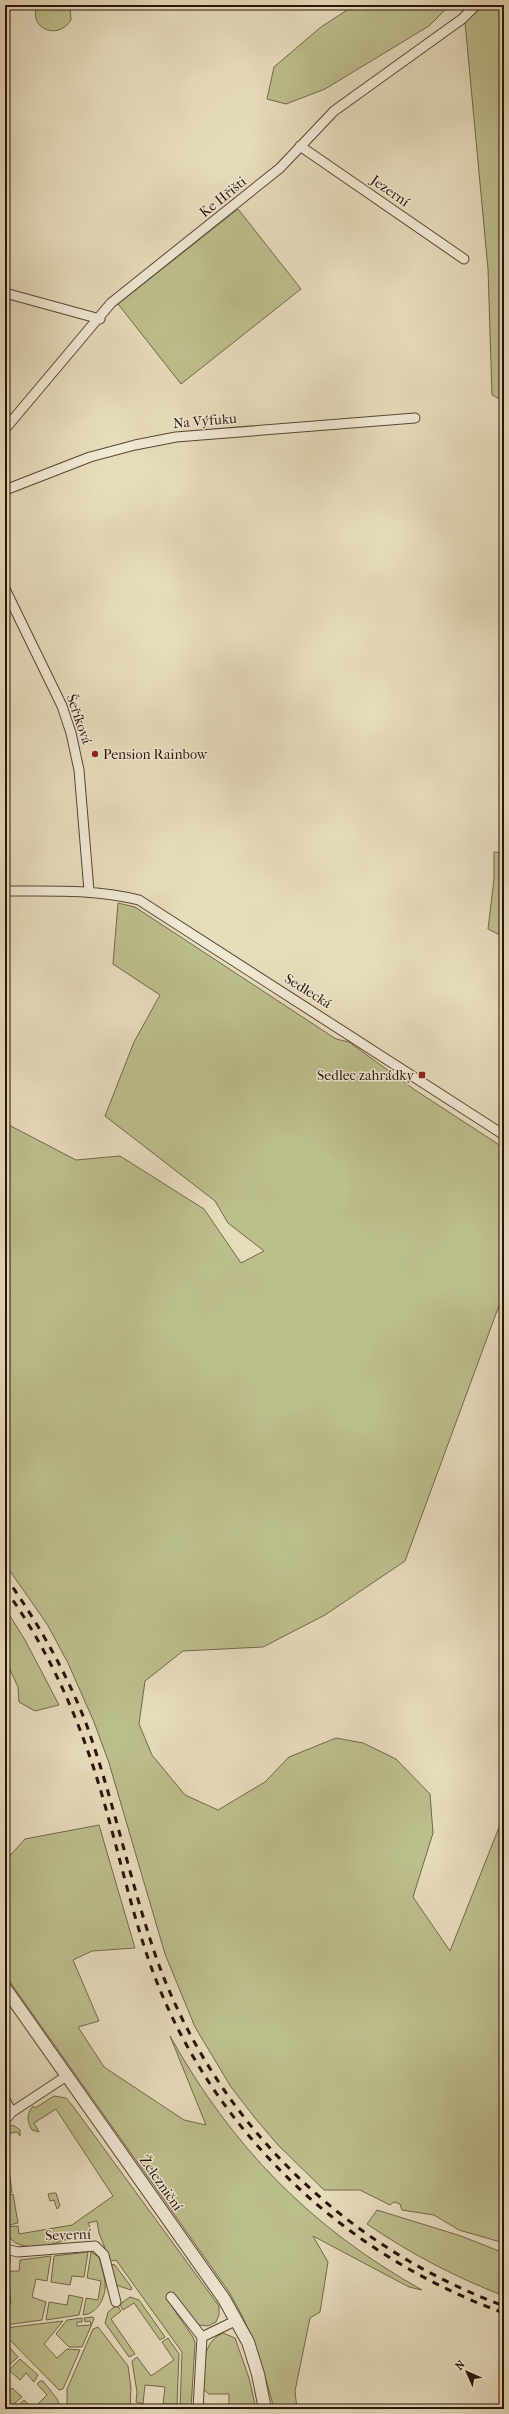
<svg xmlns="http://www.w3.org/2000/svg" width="509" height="2414" font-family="'IM FELL French Canon',serif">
<rect width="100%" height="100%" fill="#e6dcbc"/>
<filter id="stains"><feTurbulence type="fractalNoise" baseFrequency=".005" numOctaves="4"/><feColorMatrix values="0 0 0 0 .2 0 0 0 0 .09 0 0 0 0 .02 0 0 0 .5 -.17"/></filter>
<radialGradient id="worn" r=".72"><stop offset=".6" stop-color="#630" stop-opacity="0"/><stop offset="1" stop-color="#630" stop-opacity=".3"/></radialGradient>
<path fill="#bcbe8c" stroke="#73684a" d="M37 5H70L71 20C58 41 28 29 37 5Z
M355 5H450L429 26 325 89 286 104 267 99 274 67 321 27Z
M480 5H504V401L492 395 488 269 465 22Z
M238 209 301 289 181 384 118 304Z
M494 852 504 853V937L488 929 494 879Z
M118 903 135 907 336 1039 349 1042 415 1090 504 1148V1292L405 1561 325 1615 263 1647 183 1651 145 1681 139 1724 152 1755 185 1795 218 1810 265 1782 289 1757 336 1738 363 1743 396 1759 430 1794 433 1833 413 1897 450 1951 504 1815V2243L459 2230 434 2215 402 2210 400 2204 394 2202 390 2205 360 2190H324L278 2145 255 2118 231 2087 195 2027 165 1954 109 1763 94 1722 68 1663 47 1624 5 1564V1123L76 1160 120 1156 204 1209 241 1263 264 1251 228 1223 215 1201 105 1116 134 1042 160 995 113 964Z
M5 1608 25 1640 59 1705 35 1711 19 1702 18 1687 5 1659Z
M99 1825 135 1948 92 1951 73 1960 99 2021 78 2027 104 2067 184 2120 206 2125 170 2036C232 2147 311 2228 422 2290L409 2287 313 2236 328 2262 320 2312 310 2318 295 2391 297 2409H274C262 2364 252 2329 227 2289L5 1975V1861L25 1839Z
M54 2096 66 2098 72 2105 219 2306V2315L216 2322 208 2326 198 2325 173 2292 166 2298 193 2337 195 2343 191 2409H180L182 2352 116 2260 110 2261 99 2233 97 2221 88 2223 90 2227 87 2234 79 2236 76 2234C59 2246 10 2258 5 2227L18 2226 19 2234 72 2225 113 2196 56 2109 34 2123 39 2132 32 2130C27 2121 26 2115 33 2106L35 2108Z
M13 2125 20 2130V2136L17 2132 5 2134V2138V2129Z
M5 2170H9L12 2192 5 2194Z
M53 2193H56L60 2206 57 2209 54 2200 50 2201 48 2194Z
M13 2194 18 2223 5 2226V2196Z
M377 2210 461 2236 504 2253V2296C455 2277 411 2254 367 2224Z
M88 2252 84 2277 72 2276 70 2285 51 2282 54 2256Z
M91 2252 99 2257C101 2265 104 2274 105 2282 107 2295 98 2314 83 2315L86 2298 98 2300 101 2281 87 2278Z
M51 2256 47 2281 36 2279 32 2297 46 2302 42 2320 5 2325V2305L11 2304 8 2275 11 2271H19L20 2260Z
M110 2264 115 2265 132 2288 131 2290 116 2285Z
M69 2295 83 2298 79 2315 46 2320 49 2302 67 2305Z
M130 2297 139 2300 165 2337 160 2340 134 2303 123 2310 120 2304Z
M117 2305 121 2311 111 2319 135 2354 129 2357 105 2323 108 2312Z
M93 2317 94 2319 82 2347H69L56 2334 67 2320 82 2318V2322H77V2326L91 2325 90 2321 85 2322 84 2318Z
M63 2321 44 2344 57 2358 67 2349 80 2350 63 2389 59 2390 5 2335V2328Z
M98 2327 128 2366 131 2388 130 2409H67V2389L93 2329Z
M223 2333 235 2338 249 2378 256 2409H229V2394H209L203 2389C204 2367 201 2343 223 2333Z
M168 2338 179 2354 177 2404H163L165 2387 145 2385 143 2404 136 2402 137 2392 132 2361 137 2357 151 2376 174 2360 162 2342Z
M5 2342 18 2357 7 2367 5 2365Z
M20 2359 38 2375 34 2382 26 2373 20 2380 9 2370Z
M40 2381H43L57 2399 61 2409 51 2407 49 2409H15L24 2400 33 2409 47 2395 37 2384Z
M12 2388 22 2397 9 2408 5 2404V2395Z"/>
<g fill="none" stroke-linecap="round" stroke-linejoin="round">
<defs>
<path id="minor" d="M300 146 464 259
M5 293 100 319
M5 429 111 303 280 168 334 111 462 19 476 5
M5 490 90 457 135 445 176 437 415 418
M5 589 62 706 71 733 79 770 89 891
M5 891C50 891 94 889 139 900L504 1135
M5 2100 12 2112
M5 2120 12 2112 68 2075
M5 2249 18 2252 95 2246 104 2255 116 2302
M5 2258V2262
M171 2297 202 2337
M198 2409 202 2337 237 2320"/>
<path id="tertiary" d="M5 1988 224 2299 248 2342 258 2374 265 2409"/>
</defs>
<use href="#minor" stroke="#594536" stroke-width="11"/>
<use href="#tertiary" stroke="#594536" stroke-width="14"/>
<use href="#minor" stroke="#efe8d3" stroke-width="9"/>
<use href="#tertiary" stroke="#efe8d3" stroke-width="12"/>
<path stroke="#2a1309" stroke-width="3" stroke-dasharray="7 7" stroke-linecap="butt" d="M5 1576C38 1623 67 1673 87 1726 114 1802 130 1881 156 1957 214 2120 342 2246 504 2306
M5 1589C44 1643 72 1703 93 1766 114 1830 127 1897 149 1961 207 2127 341 2254 504 2313"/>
</g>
<g fill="#8f2418" stroke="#efe8d3" stroke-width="1.5">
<circle cx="95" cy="754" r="4"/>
<rect x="418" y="1071" width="8" height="8" rx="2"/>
</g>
<g text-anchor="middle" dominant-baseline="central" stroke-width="3" stroke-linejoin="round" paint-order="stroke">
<g font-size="14" fill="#2a1309" stroke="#efe8d3">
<text transform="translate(390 191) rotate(35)">Jezerní</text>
<text transform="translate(223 197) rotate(-39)">Ke Hřišti</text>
<text transform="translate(205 421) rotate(-5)">Na Výfuku</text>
<text transform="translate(79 719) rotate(71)">Šeříková</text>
<text transform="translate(308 991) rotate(32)">Sedlecká</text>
<text transform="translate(161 2183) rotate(55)">Železniční</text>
<text transform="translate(68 2235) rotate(-2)">Severní</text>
</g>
<g font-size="14" fill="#2a1309" stroke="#efe8d3" text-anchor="start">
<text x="103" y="754">Pension Rainbow</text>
<text x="414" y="1075" text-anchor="end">Sedlec zahrádky</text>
</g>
</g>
<rect width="509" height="2414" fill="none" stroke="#e6dcbc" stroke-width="20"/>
<rect x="6" y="6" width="497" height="2402" fill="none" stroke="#2a1309" stroke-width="2"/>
<rect x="10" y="10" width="489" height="2394" fill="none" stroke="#2a1309"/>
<g transform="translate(467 2372) rotate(315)" stroke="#efe8d3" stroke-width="3" paint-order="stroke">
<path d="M0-3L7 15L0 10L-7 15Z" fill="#2a1309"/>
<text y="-6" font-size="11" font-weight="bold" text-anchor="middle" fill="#2a1309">N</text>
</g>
<rect width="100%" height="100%" filter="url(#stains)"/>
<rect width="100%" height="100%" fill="url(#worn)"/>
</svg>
